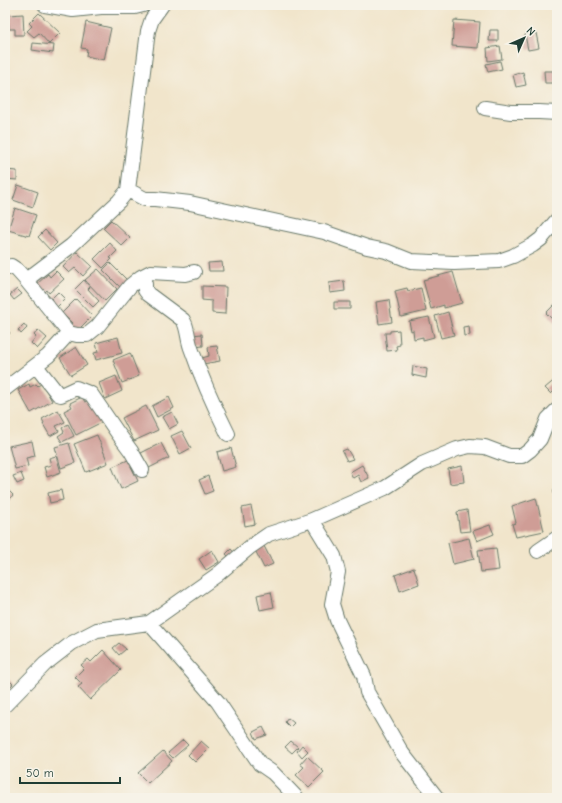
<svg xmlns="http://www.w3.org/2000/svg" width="562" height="803" font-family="'Comic Neue',sans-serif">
<rect width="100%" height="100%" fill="#f7f3e8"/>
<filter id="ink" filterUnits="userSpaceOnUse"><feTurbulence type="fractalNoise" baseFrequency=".025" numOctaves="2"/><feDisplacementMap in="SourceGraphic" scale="8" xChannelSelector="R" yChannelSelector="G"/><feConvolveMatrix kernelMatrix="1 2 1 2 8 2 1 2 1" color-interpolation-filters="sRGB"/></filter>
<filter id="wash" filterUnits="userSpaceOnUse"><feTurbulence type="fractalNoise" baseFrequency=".012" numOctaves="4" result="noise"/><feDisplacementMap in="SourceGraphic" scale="16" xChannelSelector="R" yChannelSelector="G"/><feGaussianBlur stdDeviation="0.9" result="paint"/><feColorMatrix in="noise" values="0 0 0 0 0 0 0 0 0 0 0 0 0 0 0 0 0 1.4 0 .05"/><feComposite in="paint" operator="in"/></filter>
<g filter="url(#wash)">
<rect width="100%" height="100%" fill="#f1e5cb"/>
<g id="blocks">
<path fill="#cf9d96" d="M39 13 60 33 49 44 39 33 34 37 27 31 32 26 29 23Z
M23 14 24 35H15V29H9L8 15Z
M454 20 480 22 478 48 452 46Z
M86 22 111 28 104 60 86 56 87 49 81 48Z
M490 30H498V41H489Z
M536 33 539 48 528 50 525 35Z
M33 43 54 45 53 53 32 50Z
M500 46 502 59 488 61 487 48Z
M500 61 502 69 488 72 486 64Z
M544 71H557V83H545Z
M523 72 526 85 516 87 513 75Z
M5 170 17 171V180L5 179Z
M18 185 38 192 33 207 13 200Z
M15 208 36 215 29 236 8 230Z
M111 220 130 238 122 246 103 228Z
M45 230 57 243 50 250 38 237Z
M110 243 117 251 110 258 112 259 103 268 94 259Z
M77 252 92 266 83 276 75 268 69 273 63 267Z
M222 262 223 271H209L208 263Z
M110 263 131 284 124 291 103 270Z
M98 269 117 289 105 301 85 280Z
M56 271 64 279 49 293 47 290 44 293 36 285 48 274 50 277Z
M453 272 462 303 444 308V305L431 309 423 280Z
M84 280 90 287 88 289 99 301 93 307 75 289Z
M344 281 345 291 330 293 329 283Z
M202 286 226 287 225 314 212 313V301L202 300Z
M407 288 408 291 421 288 426 311 401 317 395 291Z
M17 289 22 294 14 300 10 295Z
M58 292 65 299 55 309 48 302Z
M76 299 92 316 77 331 70 325 72 323 62 313Z
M389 300 392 322 379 324 376 302Z
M334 302H350V309H334Z
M557 302V324L546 313Z
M448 312 454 335 441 338 435 316Z
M429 317 434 337 423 340V337L414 339 413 330 411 331 409 321Z
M24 324 27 328 21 334 18 330Z
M469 326 470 335 464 336 463 327Z
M5 328 10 333 5 338Z
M38 330 47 338 37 349 31 343 36 337 34 335Z
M399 330 400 345 396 346 397 350 387 351 385 333H390V331Z
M202 334 203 346 194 347 192 335Z
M118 337 122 353 96 360 94 353 98 352 96 343Z
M217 346 220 361 203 364 202 358 209 356 208 347Z
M76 347 87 365 71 375 60 358Z
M130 353 139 376 122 383 113 360Z
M413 366 427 369 426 378 412 375Z
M116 376 122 391 105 399 99 383Z
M557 378V388L551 394 545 388Z
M42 383 52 401 31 413 18 390 29 384 30 387 36 384 38 386Z
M82 397 85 402 90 399 102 422 76 435 64 411 72 407 70 403Z
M169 397 174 408 157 417 152 406Z
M146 406 158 430 134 441 122 418Z
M58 410 65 422 56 426 59 431 50 436 43 424 44 423 42 419Z
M172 412 178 424 169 429 162 417Z
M68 424 74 436 62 442 58 436 64 432 62 428Z
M182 431 191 448 180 454 171 436Z
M97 435 108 463 86 472 74 444Z
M32 441 35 456 26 458 28 466 15 469 9 446Z
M69 443 75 463 61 468 55 447Z
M161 443 169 458 149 468 141 453Z
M231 448 236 467 222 471 217 452Z
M347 449 353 459 347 461 342 451Z
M56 456 61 472 47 477 44 467 51 465 49 458Z
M128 460 138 481 121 489 112 467Z
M362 465 369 478 361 482 358 475 353 478 350 472Z
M462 466 464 482 450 484 448 469Z
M21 473 24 481 17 484 13 476Z
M208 476 213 491 205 494 199 480Z
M5 487 13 495 5 504Z
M557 489V502L553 490Z
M61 490 63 500 50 503 48 493Z
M536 498 544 531 516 537 512 524 516 523 512 506Z
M251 506 255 524 245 526 242 508Z
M467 510 470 531 460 532 457 512Z
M490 525 494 534 477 541 473 531Z
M469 538 474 559 453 564 448 543Z
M263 544 273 564 264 568 254 548Z
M496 548 499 570 481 572 478 550Z
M231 549 235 554 230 558 226 554Z
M212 550 219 562 206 570 199 559Z
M414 568 419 584 400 591 395 575Z
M271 592 274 607 260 610 257 595Z
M119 643 126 649 119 655 113 648Z
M103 650 121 670 90 700 78 687 82 684 75 677 84 668 81 665 88 659 91 662Z
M5 676 13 684 5 691Z
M288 718 294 723 290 727 285 722Z
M263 727 267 735 256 739 253 732Z
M183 740 188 745 173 758 168 753Z
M201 741 209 748 195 762 188 755Z
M291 741 298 747 292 753 285 747Z
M302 745 308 751 302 757 297 751Z
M163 751 172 761 148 783 138 773Z
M307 756 324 772 309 787 296 775 304 767 300 764Z"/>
</g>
</g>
<g filter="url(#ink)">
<use href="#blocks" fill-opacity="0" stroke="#687869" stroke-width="1"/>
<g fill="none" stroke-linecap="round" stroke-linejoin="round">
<defs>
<path id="minor" d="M45 5 73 10 101 7H135L143 5
M485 108 511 112H539L557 113
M128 190 145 199H155L190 203 324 232 367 247 386 251 411 261 454 263 499 261 513 256 533 245 541 239 557 220
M5 268 11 266 17 270 26 280 71 246 119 201 128 190 148 31 152 19 162 5
M141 277 145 284V290L148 294 183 320 185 324C188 332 188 340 191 348 201 377 214 406 228 434
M26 280 69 333 77 335H87L97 327 130 286 141 277 151 272 185 274 194 272
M36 366 58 394 61 395 76 388 91 394 117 432 131 451 142 470
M5 389 48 356 69 333
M312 520 334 556 338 572 332 604 337 620 364 676 367 692 402 753 437 798
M538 551 557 538
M149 623 218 702 260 764 273 773 297 798
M5 705 45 664 72 643 97 630 149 623 217 575 250 547 269 534 312 520 385 488 422 464 457 449 470 446 485 447 509 456H522L530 450 540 439 548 419 557 410"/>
</defs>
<use href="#minor" stroke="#687869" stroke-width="16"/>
<use href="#minor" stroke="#fff" stroke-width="14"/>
</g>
</g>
<rect width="562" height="803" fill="none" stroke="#f7f3e8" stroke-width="20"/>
<g transform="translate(524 38) rotate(45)" stroke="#f7f3e8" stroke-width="3" paint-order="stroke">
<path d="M0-3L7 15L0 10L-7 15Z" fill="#1f3d34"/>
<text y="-6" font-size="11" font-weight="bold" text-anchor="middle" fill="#1f3d34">N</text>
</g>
<path d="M20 777v6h100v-6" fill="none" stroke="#1f3d34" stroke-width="2"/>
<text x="26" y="777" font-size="12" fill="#1f3d34" stroke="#f7f3e8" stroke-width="3" paint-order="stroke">50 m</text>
</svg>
